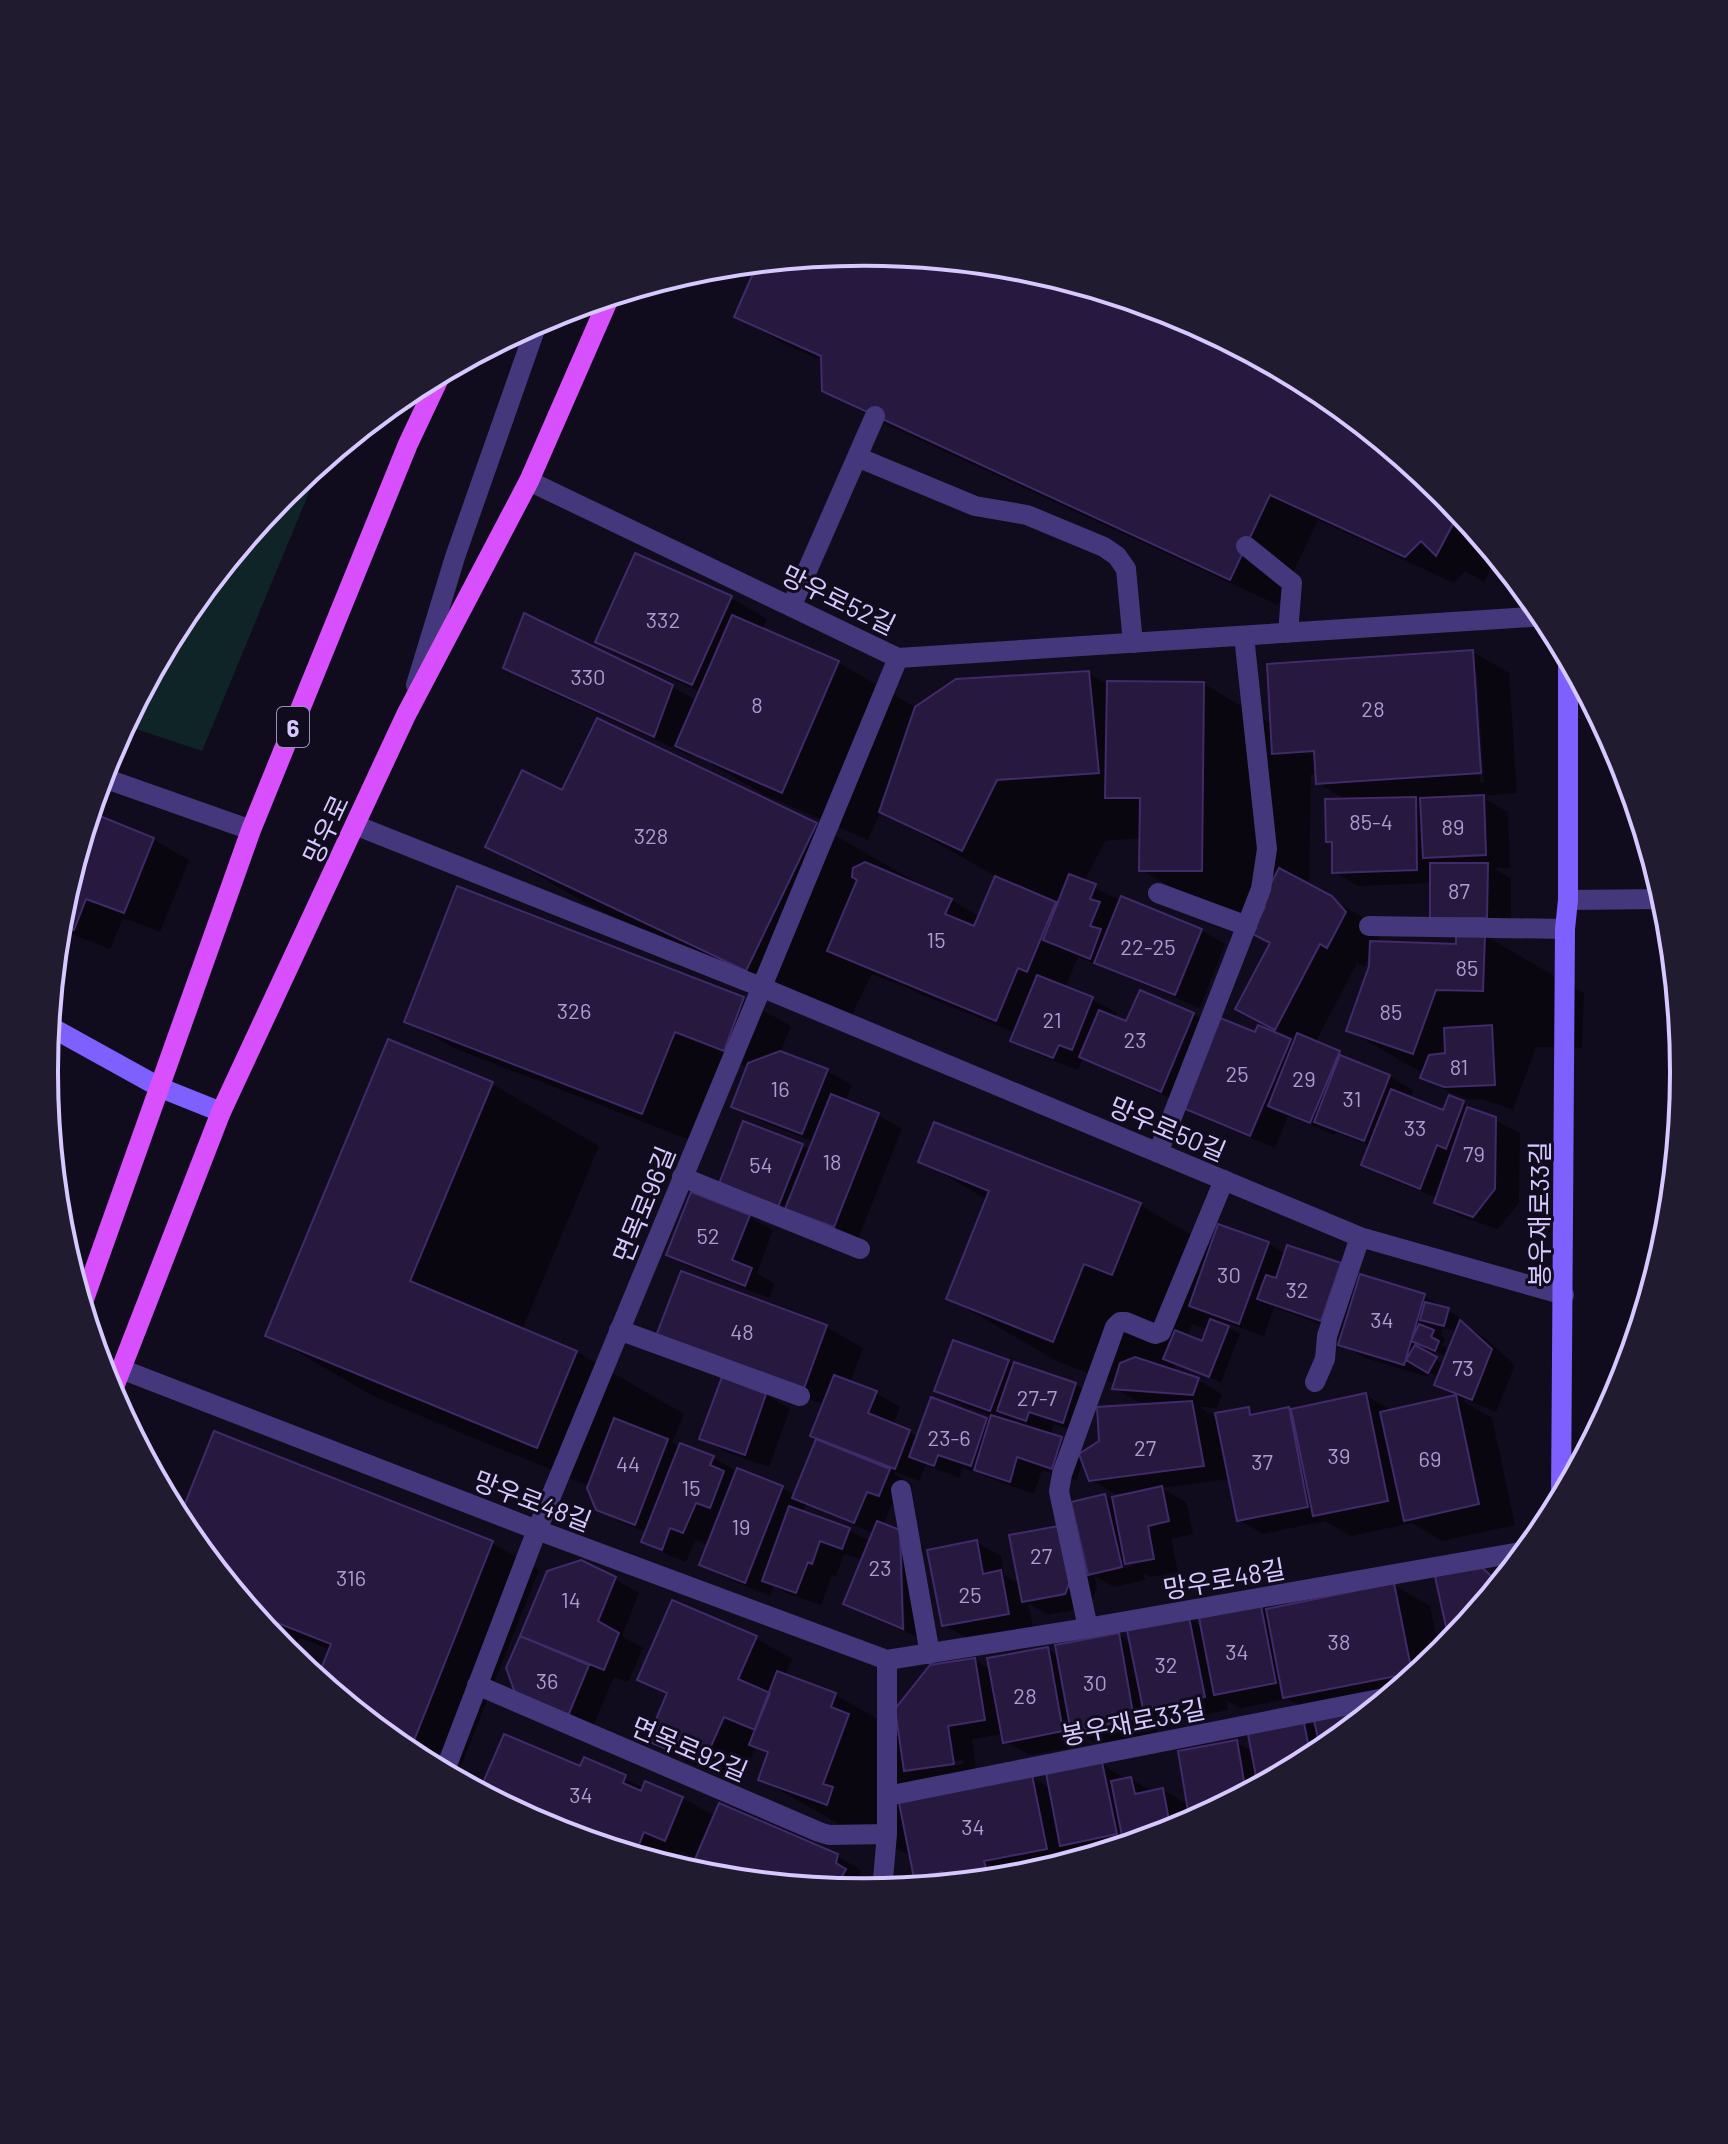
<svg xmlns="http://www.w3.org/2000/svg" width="1728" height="2144" font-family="Barlow,'Noto Sans KR',sans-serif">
<rect width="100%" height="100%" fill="#110c1d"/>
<path fill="#0f2427" d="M322 461 202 751 124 725 182 616 284 492Z"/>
<path fill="#0007" fill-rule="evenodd" d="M864 252 1024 268 1178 315 1320 390 1444 493 1497 557 1484 582 1465 571 1454 583 1318 520 1278 605 872 418 824 390 823 361 784 344 737 316 761 262Z
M636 555 731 598 767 619 762 630 839 663 917 708 1088 673 1109 685 1204 684 1272 724 1473 652 1509 673 1517 793 1480 796 1508 812 1510 868H1494L1511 879V931H1456L1432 883 1358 886 1334 872V844L1328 841 1348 801 1318 783 1317 774H1311L1309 887 1368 920 1381 934 1376 943 1458 946 1484 935 1584 993 1582 1048 1536 1047 1513 1110 1483 1099 1470 1100 1447 1091 1422 1077 1424 1074 1348 1030 1371 966V953L1364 967 1357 963 1315 1043 1389 1076 1413 1090 1410 1099 1444 1112 1450 1097 1520 1133 1519 1203 1498 1229 1460 1216 1436 1203 1438 1198 1387 1178 1363 1164 1370 1146 1336 1132 1334 1135 1288 1116 1275 1148 1210 1121 1185 1107 1186 1105 1106 1070 1083 1058 1078 1070 1036 1054 1012 1040 1015 1033 872 974 846 1027 587 904 488 846 563 792 598 721 817 825 916 882 915 885 951 900 980 917 997 877 881 811 868 840 763 794 692 753 691 756 541 688 505 667 672 686 697 701 701 692 634 662 598 641ZM1473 673H1477L1484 783H1480ZM1142 838 1141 870 1272 943 1274 1029 1288 1036 1287 1039 1218 1029 1193 1014 1127 1024 1114 1018 1117 1013 1092 999 1065 988 1078 957 1200 1008 1225 944 1201 930 1121 901 1084 882 1105 841Z
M89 814 153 839 189 860 160 932 123 918 110 949 58 929 60 912Z
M458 888 743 999 791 1026 780 1053 827 1071 852 1085 845 1102 878 1115 902 1129 858 1239 746 1197 802 1146 810 1151 814 1142 758 1120 734 1106 749 1068 722 1057 690 1140 454 1048 406 1021Z
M492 1084 599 1146 522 1330 577 1352 684 1414 672 1443 681 1448 713 1458 738 1472 782 1488 795 1495 818 1439 825 1405 695 1356 683 1273 826 1327 863 1348 850 1383 876 1393 900 1407 893 1425 918 1437 932 1400 991 1422 993 1416 960 1404 936 1390 1008 1362 1075 1384 1100 1398 1087 1435 1054 1424 1050 1436 1084 1452 1152 1405V1403L1138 1402 1114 1388 1115 1384 1055 1360 948 1298 988 1200 921 1161 1140 1205 1212 1247 1268 1243 1286 1254 1340 1265 1360 1277 1424 1296 1460 1317 1458 1322 1484 1337 1515 1365 1496 1412 1465 1399 1464 1402 1492 1418 1515 1525 1442 1541 1412 1523 1351 1536 1325 1521 1263 1534 1239 1520 1230 1479 1161 1488 1186 1502 1193 1534 1171 1539 1178 1572 1151 1577 1143 1573 1145 1580 1114 1587 1095 1576 1097 1588 1089 1607 1048 1615 1028 1603 1033 1627 968 1639 944 1625 976 1542 1001 1556 1004 1575 1020 1584 1064 1527 1082 1537 1105 1496 1115 1502 1130 1495V1492L1115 1494 1091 1480 1083 1459 1077 1481 1042 1470 1034 1494 963 1468 959 1478 926 1465 919 1481 896 1472 894 1474 913 1485 904 1508 892 1504 883 1526 923 1546 927 1641 905 1632 902 1539 898 1543 901 1630 870 1617 845 1603 863 1560 844 1554 836 1576 832 1575 821 1605 788 1594 774 1586 770 1596 726 1578 702 1564 709 1546 695 1540 686 1562 668 1555 644 1541 647 1532 622 1523 597 1508 590 1486 375 1397 268 1335ZM1274 1307 1344 1333 1341 1344 1365 1358 1428 1377 1430 1372 1439 1377 1437 1384 1458 1396 1393 1411 1365 1395 1292 1411 1288 1409 1259 1415 1248 1409 1218 1418 1199 1407 1217 1408 1222 1394 1198 1380 1173 1372 1176 1364 1221 1382 1240 1334 1222 1324 1223 1322 1264 1336ZM1192 1324 1208 1330 1203 1344 1187 1338ZM1443 1328 1457 1332 1450 1350 1442 1345 1445 1338 1441 1336ZM1436 1352 1448 1357 1445 1364 1434 1359ZM1016 1420 1029 1427 1014 1425ZM806 1504 875 1534 871 1542 849 1530 802 1513ZM1131 1562 1132 1566 1107 1572V1568Z
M749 1217 773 1230 757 1273 775 1284 769 1298 692 1268 668 1254Z
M766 1395 790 1409 769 1467 726 1452 702 1438Z
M180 1523 492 1543 539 1570 460 1769 395 1743 319 1680 331 1650 300 1638 292 1658 284 1651Z
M1476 1566 1502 1581 1451 1643Z
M549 1572 615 1579 639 1593 622 1636 643 1648 628 1682 614 1677 592 1729 541 1706 508 1668Z
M1394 1585 1430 1606 1440 1655 1377 1707 1368 1708 1372 1711 1319 1754 1177 1830 1024 1876 916 1887 930 1884 916 1876 912 1855 860 1836 760 1779 769 1754 756 1746 740 1783 686 1761 650 1740 668 1696 639 1679 673 1602 756 1638 792 1659 785 1676 835 1695 901 1732 975 1660 991 1670 1047 1649 1059 1656 1118 1635 1132 1643 1188 1619 1203 1627 1260 1608 1269 1613ZM1288 1699 1314 1714 1318 1729 1303 1720 1253 1752 1236 1742 1190 1806 1163 1790 1154 1792 1131 1779 1127 1780 1102 1764 1051 1789 1031 1777H977L972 1739 1003 1734 1004 1741 1029 1755 1086 1745 1085 1737 1097 1744 1158 1732 1154 1714 1169 1722 1228 1710 1226 1700 1240 1708ZM963 1760 964 1764 939 1768 935 1764Z
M585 1760 644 1788 646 1783 683 1798 716 1817 837 1856 861 1870 860 1879 869 1884 864 1892 742 1880 681 1851 674 1867 550 1829 481 1793 581 1769Z"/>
<path fill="#26183e" stroke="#412a6a" stroke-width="2" d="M864 252 1024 268 1178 315 1320 390 1444 493 1460 511 1436 556 1421 541 1405 557 1270 495 1230 580 822 391 821 356 734 317 758 262Z
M635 553 732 596 692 685 595 642Z
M524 613 673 685 654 737 503 668Z
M732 615 839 661 782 793 675 746Z
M1473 650 1481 773 1316 784 1314 751 1272 754 1267 664Z
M1089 671 1099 773 997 780 962 851 879 812 915 707 956 679Z
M1107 681 1204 682 1202 871H1139L1140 798H1105Z
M597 718 817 823 746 971 485 847 522 770 562 790Z
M1484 795 1486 855 1423 858 1420 798Z
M1416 797 1417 870 1332 873V842H1326L1325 799Z
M90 812 154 838 124 913 86 899 74 930 59 924 60 912Z
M865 862 952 899 945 914 974 926 995 876 1056 902 1027 972 1018 968 996 1021 827 951 857 880 852 877 853 868Z
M1430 863H1488L1487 918H1430Z
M1279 868 1332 896 1346 912 1327 948 1320 944 1275 1030 1235 1009 1270 943 1251 933 1265 907 1260 904Z
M1069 874 1096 884 1090 899 1100 902 1090 926 1101 929 1090 959 1043 940Z
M457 886 744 997 724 1051 675 1032 642 1114 404 1022Z
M1121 896 1202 929 1175 995 1094 963Z
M1456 933H1485L1483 991 1436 990 1413 1054 1346 1031 1369 966 1370 941 1456 944Z
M1037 975 1093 997 1072 1050 1059 1045 1053 1058 1010 1041Z
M1140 990 1194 1013 1161 1092 1079 1057 1099 1010 1126 1021Z
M1220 1018 1255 1032 1258 1025 1291 1039 1250 1136 1183 1108Z
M1492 1025 1495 1085 1444 1087 1420 1078 1429 1055 1445 1053 1444 1028Z
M1297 1033 1340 1051 1310 1123 1268 1106Z
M388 1039 493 1082 410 1281 577 1351 537 1448 265 1336Z
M780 1051 828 1069 802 1134 731 1107 748 1063Z
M1340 1055 1390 1075 1364 1141 1314 1122Z
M1391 1089 1443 1110 1449 1095 1464 1101 1446 1149 1437 1145 1420 1189 1361 1165Z
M831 1094 879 1113 834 1227 785 1209Z
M1467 1107 1496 1117 1495 1189 1473 1217 1434 1203Z
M743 1121 803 1144 778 1207 719 1184Z
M934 1122 1141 1203 1112 1275 1084 1264 1053 1342 946 1299 989 1191 918 1162Z
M691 1192 750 1215 732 1260 752 1268 745 1286 666 1255Z
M1218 1224 1269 1242 1239 1324 1189 1306Z
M1287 1245 1341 1263 1321 1321 1257 1299 1266 1275 1276 1278Z
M681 1271 827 1325 803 1391 656 1336Z
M1360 1274 1425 1294 1404 1365 1338 1345Z
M1425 1302 1449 1308 1444 1326 1420 1320Z
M1210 1319 1229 1326 1209 1377 1163 1359 1175 1330 1202 1341Z
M1460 1320 1492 1349 1472 1400 1434 1385Z
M1419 1324 1434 1330 1431 1337 1439 1341 1435 1351 1411 1341Z
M953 1340 1009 1360 990 1411 934 1391Z
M1415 1345 1437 1357 1428 1373 1406 1360Z
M1135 1357 1199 1378 1193 1395 1112 1389 1120 1363Z
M1014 1362 1076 1383 1063 1423 1029 1412 1026 1421 997 1411Z
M834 1375 877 1391 868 1413 910 1430 895 1469 810 1436Z
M722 1377 766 1394 745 1455 699 1439Z
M1366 1393 1388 1501 1313 1516 1291 1409Z
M1456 1395 1479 1504 1404 1521 1380 1412Z
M931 1397 987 1418 971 1466 938 1455 934 1466 909 1457Z
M1192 1401 1204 1466 1089 1481 1079 1454 1099 1441 1097 1407Z
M1249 1407 1250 1415 1289 1407 1308 1507 1237 1521 1215 1413Z
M991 1415 1062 1437 1052 1469 1017 1457 1010 1482 974 1470Z
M614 1418 668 1439 635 1525 596 1510 587 1488Z
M214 1431 493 1541 413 1743 379 1730 317 1679 331 1644 252 1613 182 1527 178 1521Z
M816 1439 890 1469 879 1496 867 1492 854 1523 792 1498Z
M680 1443 714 1456 710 1465 724 1471 710 1508 696 1503 683 1533 670 1528 662 1550 641 1542Z
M737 1468 783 1486 745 1583 699 1565Z
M1162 1486 1169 1521 1148 1526 1154 1559 1125 1564 1112 1497Z
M1105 1494 1122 1567 1088 1575 1071 1502Z
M789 1506 850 1528 842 1549 820 1541 812 1564 808 1562 796 1593 762 1581Z
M877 1521 900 1530 903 1629 843 1604Z
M1064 1525 1073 1574 1065 1594 1022 1602 1009 1535Z
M977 1540 983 1574 1001 1570 1009 1614 942 1626 927 1550Z
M581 1560 616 1577 598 1621 619 1633 604 1670 520 1636 547 1571Z
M1477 1563 1500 1584 1450 1645 1434 1572Z
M1394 1583 1412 1673 1283 1698 1266 1609Z
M672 1600 757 1636 738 1679 770 1693 755 1730 724 1717 703 1764 647 1741 667 1693 637 1680Z
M1261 1606 1276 1683 1214 1695 1199 1618Z
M1189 1617 1205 1697 1143 1709 1127 1630Z
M1119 1633 1134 1719 1071 1732 1055 1645Z
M520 1636 589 1665 568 1716 515 1693 506 1668Z
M1048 1647 1063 1731 1003 1743 987 1658Z
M975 1658 985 1720 948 1726 954 1764 904 1771 895 1709 930 1665Z
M777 1671 836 1693 831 1707 849 1714 823 1784 833 1787 827 1805 758 1780 768 1752 749 1745Z
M1364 1704 1367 1715 1321 1753 1313 1715Z
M1303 1718 1311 1758 1258 1787 1247 1729Z
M504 1734 580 1766 584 1757 626 1775 623 1783 641 1791 645 1781 683 1797 665 1841 644 1832 635 1855 550 1829 479 1792Z
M1237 1740 1246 1793 1190 1823 1178 1751Z
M1102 1762 1117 1834 1060 1846 1046 1773Z
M1032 1775 1047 1849 984 1861 986 1868 943 1876 942 1872 914 1878 899 1803Z
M1131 1777 1135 1794 1163 1788 1170 1826 1122 1836 1111 1781Z
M719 1803 838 1854 836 1863 846 1869 835 1889 750 1881 695 1859Z
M1179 1829 1177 1830 1080 1859 1079 1851Z"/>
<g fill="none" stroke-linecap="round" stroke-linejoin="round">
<path stroke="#44377c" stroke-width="20" d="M857 457 975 506 1027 515 1104 547 1117 556 1126 569 1133 643
M792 605 875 416
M416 685 455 557 538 321
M1158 893 1247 926
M1369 926 1565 929
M682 1177 860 1249
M619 1330 800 1396
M901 1490 930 1654
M1088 1628 1061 1501 1059 1491 1062 1474 1115 1327 1120 1322H1126L1155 1334 1161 1332 1224 1180"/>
<path stroke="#44377c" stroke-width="20" d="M529 481 898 658 1545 616
M1246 546 1292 583 1288 633
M101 777 251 830
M355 825 761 987 1360 1237 1564 1295
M1568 900 1664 899
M1158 1153 1261 889 1267 849 1244 636
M121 1369 537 1530 887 1660 1088 1628 1526 1551
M1315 1382 1325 1359 1327 1336 1360 1237
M477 1685 819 1832 829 1835 887 1834
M444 1773 537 1530 898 658
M887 1796 1389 1697
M882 1890 887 1834V1660"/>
<path stroke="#7d60fe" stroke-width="20" d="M49 1026 161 1088 221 1112
M1561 1499 1565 929 1568 900V658"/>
<path stroke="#d850fe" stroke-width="20" d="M82 1305 251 830 408 444 442 372
M111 1395 221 1112 406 715 529 481 610 296"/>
</g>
<g text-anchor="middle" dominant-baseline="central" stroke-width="6" stroke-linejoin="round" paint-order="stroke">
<g font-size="22" fill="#ab9ccf">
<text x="663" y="619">332</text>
<text x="588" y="676">330</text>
<text x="757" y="704">8</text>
<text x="1373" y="708">28</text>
<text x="1371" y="821">85-4</text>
<text x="1453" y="826">89</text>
<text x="651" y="835">328</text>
<text x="1459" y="890">87</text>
<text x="936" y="939">15</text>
<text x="1148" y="946">22-25</text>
<text x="1467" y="967">85</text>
<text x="574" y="1010">326</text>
<text x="1391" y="1011">85</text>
<text x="1052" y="1019">21</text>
<text x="1135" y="1039">23</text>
<text x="1459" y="1066">81</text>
<text x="1237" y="1073">25</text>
<text x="1304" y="1078">29</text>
<text x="780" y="1088">16</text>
<text x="1352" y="1098">31</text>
<text x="1415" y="1127">33</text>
<text x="1474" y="1153">79</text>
<text x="832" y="1161">18</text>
<text x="761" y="1164">54</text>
<text x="708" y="1235">52</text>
<text x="1229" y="1274">30</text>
<text x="1297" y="1289">32</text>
<text x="1382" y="1319">34</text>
<text x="742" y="1331">48</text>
<text x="1463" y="1367">73</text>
<text x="1037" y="1397">27-7</text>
<text x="949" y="1437">23-6</text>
<text x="1145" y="1447">27</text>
<text x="1339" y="1455">39</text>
<text x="1430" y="1458">69</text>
<text x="1262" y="1461">37</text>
<text x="628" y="1463">44</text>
<text x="691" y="1487">15</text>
<text x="741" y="1526">19</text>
<text x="1041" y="1555">27</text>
<text x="880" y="1567">23</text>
<text x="351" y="1577">316</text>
<text x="970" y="1594">25</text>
<text x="571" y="1599">14</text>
<text x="1339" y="1641">38</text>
<text x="1237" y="1651">34</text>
<text x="1166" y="1664">32</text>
<text x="547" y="1680">36</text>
<text x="1095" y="1682">30</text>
<text x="1025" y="1695">28</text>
<text x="581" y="1794">34</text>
<text x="973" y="1826">34</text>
</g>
<rect fill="#110c1d" stroke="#9c90bb" stroke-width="2" x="277" y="707" width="32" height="40" rx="6"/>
<g font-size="24" font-weight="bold" fill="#d7c8ff">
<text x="293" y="727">6</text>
</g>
<g font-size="26" fill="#d7c8ff" stroke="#110c1d">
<text transform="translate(839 599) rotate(26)">망우로52길</text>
<text transform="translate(325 829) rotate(-65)">망우로</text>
<text transform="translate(1168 1128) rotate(23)">망우로50길</text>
<text transform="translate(643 1204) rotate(-68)">면목로96길</text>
<text transform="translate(1538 1214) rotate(-90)">봉우재로33길</text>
<text transform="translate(533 1500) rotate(21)">망우로48길</text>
<text transform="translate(1224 1578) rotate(-10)">망우로48길</text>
<text transform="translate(1133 1721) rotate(-11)">봉우재로33길</text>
<text transform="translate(690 1748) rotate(23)">면목로92길</text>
</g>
</g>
<path d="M0 0H1728V2144H0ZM58 1072a806 806 0 1 1 1612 0a806 806 0 1 1-1612 0Z" fill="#211b2f" fill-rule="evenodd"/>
<path fill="none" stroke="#d7c8ff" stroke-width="4" d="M58 1072a806 806 0 1 1 1612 0a806 806 0 1 1-1612 0Z"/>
</svg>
